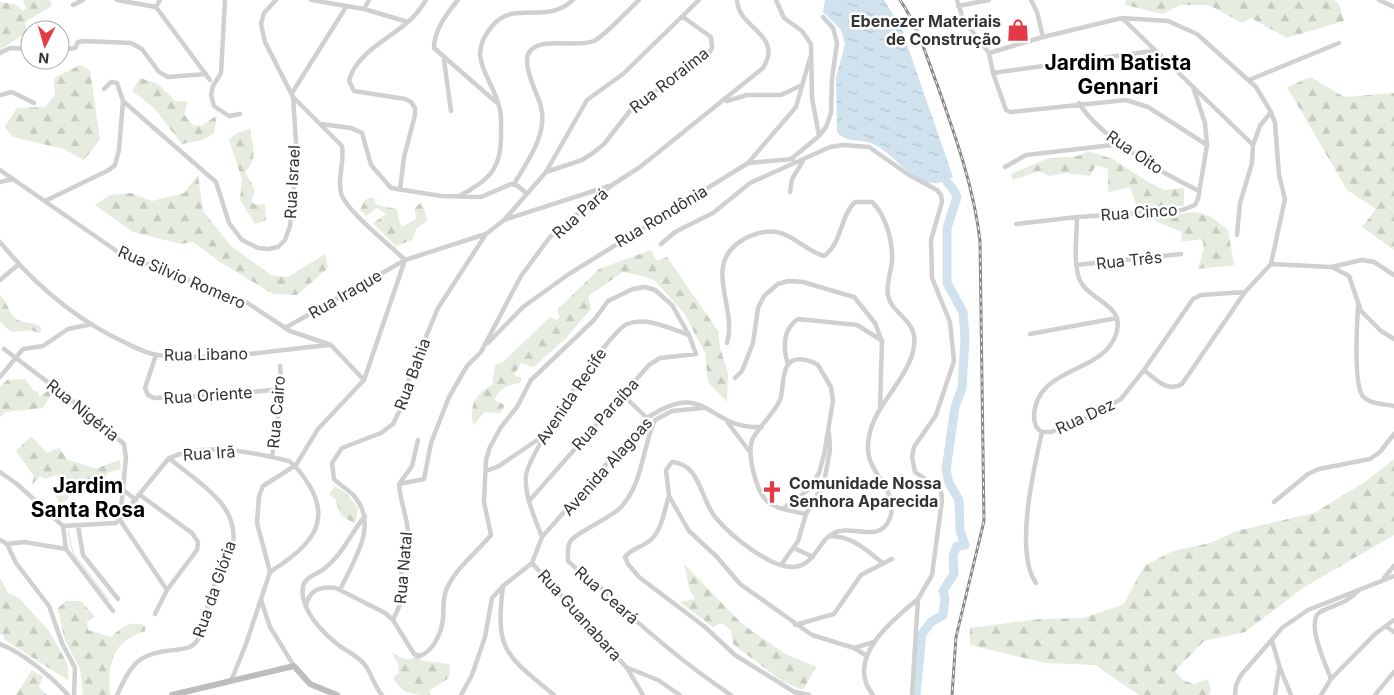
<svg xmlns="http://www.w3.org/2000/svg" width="1394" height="695" font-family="Inter,sans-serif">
<defs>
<pattern id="forest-firs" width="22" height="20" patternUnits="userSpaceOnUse" patternTransform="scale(1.25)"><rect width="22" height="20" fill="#e6ecdf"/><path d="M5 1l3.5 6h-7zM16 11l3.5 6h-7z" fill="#c6cbc0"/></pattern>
<pattern id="water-ripples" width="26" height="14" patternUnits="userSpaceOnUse" patternTransform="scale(1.25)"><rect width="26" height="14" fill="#cfe2ee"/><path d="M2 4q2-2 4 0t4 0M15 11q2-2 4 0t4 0" fill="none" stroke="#b2c2cd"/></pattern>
</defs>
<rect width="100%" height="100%" fill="#fff"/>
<path fill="url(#forest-firs)" d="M23 0H50L52 6 25 22 27 32 0 50V2L15 4 23 11 26 8Z
M1126 0H1334L1339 4 1344 21 1287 38 1251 18 1242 23 1209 5H1180L1163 14 1125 5Z
M80 65 90 70 100 139 84 160 64 149 13 137 5 126 17 108 45 107 55 95 54 78Z
M1311 77 1344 97 1394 93V250L1362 227 1376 209 1347 190 1287 87Z
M140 78 158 84 175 101H188L184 114 192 125 202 126 217 115 214 133 203 140 182 144 154 108 132 91Z
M250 129C253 146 258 159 245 172L255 190 251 201 255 205 265 204 266 220 255 224 240 200 242 179 229 140 237 133Z
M1088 151 1113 159 1148 182 1164 190 1184 188V206L1137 207 1130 187 1108 192V169L1096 165 1090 176 1067 173 1049 176 1039 171 1013 180 1011 174 1046 159 1078 156Z
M198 175 203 211 231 246 271 275 288 277 325 254 328 268 297 295 273 294 220 262 193 242 181 244 133 232 95 205 110 195 131 193 152 201 184 193Z
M373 197 377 205 397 209 399 221 402 227 416 219 415 208 421 202 428 220 416 229 412 240 396 246 373 223 386 214 377 208 366 216 360 210 365 200Z
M1196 212 1211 217 1228 230 1234 265 1198 269 1204 248 1202 239 1181 242 1182 232 1155 221 1153 216Z
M651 250 657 261 667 257 718 331 720 348 728 373 727 402 708 382 705 353 684 313 655 281 643 276 623 272 588 296 591 309 567 337 534 367 521 363 514 375 522 378 520 383C507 385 501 387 494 400L505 405 500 413 485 412 473 425C470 404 474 395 492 385L495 365 503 362 550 317 556 320 560 317 557 310 599 269Z
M0 295C7 301 9 314 16 319 22 323 32 322 40 326L42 331 38 333 31 330 11 332 0 321Z
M25 379 34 391 39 392V397L49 390 52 393 43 408 6 412 0 417V387L7 380Z
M31 436 47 453 59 448 68 460C75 461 94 469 96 468 103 467 112 462 120 460L121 469 107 473 102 489 89 488 81 492 69 487 68 499 59 504 55 493 64 482 56 475 45 479 40 476 32 485 34 476 16 451Z
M1394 459V535L1303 588 1245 632 1204 641 1175 671 1183 680 1194 684 1208 679 1211 691 1209 695H1139L1095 665 1045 663 970 645V628L1040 619 1084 618 1124 604 1144 566 1173 551 1210 543 1236 531 1314 513 1365 482Z
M335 486 346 493 358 508 355 524 341 515 335 499 329 494Z
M684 564 742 624 784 653 816 667 803 690 782 681 733 644 731 630 721 623 713 627 680 602 695 599 689 588Z
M0 578 8 593 19 598 50 632 67 663 69 681 5 640 3 634 0 635Z
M66 601H81L95 617 87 622 88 630 111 637C123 626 130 620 146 626L145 631C111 642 108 664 110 695H83L80 669 64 638 58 608Z
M392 652C401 658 405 662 416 657L423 661 450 664 449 678 430 690V695C413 695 402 693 393 678L399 672 398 664Z
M32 670 43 677 39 687 47 695H16Z"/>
<path fill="url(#water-ripples)" d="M825 0H884L901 27 953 177C918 199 900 156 873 144 860 138 847 144 837 132L836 78 845 44 841 30 823 12Z"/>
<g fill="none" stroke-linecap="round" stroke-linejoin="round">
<path stroke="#cfe2ee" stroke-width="1" d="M68 531 73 553 108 599"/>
<path stroke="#cfe2ee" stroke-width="9" d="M916 695 922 634 931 622 943 615 945 598 943 591 954 574 953 556 957 546 965 545 960 531 959 500 949 483 946 470 955 407 962 388 965 338 963 312 947 283V228L957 197 953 189 947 182"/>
<path stroke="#d0d0d0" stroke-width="4.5" d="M117 0 156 7 210 80
M225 0 221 73 213 86 211 95 214 106 229 116 240 114
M276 0 264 13 261 24 265 42 293 97 342 146C345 162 337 177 341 193 346 211 390 245 405 260
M311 0 364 9 408 22
M458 0C447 13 434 30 434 48L496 102
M776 0 784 18 802 31 811 44 812 98 819 136
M957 0 963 19 989 53 993 73 1006 110 1011 112 1126 100 1148 107 1207 145
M1031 0 1037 12 1043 37
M1379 0 1394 7
M73 5 83 0
M958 6 989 0
M156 7 160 0
M364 9 369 0
M1122 18 1253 145
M60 50 75 48 78 42 84 41 131 43 142 49 159 72 168 77 206 74
M0 53 10 48 30 49
M989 53 1043 37 1122 18 1168 21 1197 34 1256 87 1271 112 1275 123 1279 175 1285 199 1271 264
M444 60 451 111
M993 73 1153 51
M1249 80 1339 43
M292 93 346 7
M0 95 12 92 34 103
M123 101 216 182 229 223 242 240 258 248 268 249 278 247 285 240 290 226 297 156 293 97
M727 101 747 95H781L802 85
M1079 103C1099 137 1164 174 1199 191
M321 124 351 128 362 133 371 165 391 188 441 196 481 197 511 184 518 186 526 193
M791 159 819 136 826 127 831 113 832 79 837 43 833 28 823 17
M748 163 793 159
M1005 167 1026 155 1121 144
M0 170 118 252 174 275 226 293 246 302 290 331 331 345 364 380
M546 172 582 160 593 153 604 144 633 107 709 53 712 48 711 37 683 17
M0 182 13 179
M514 184C527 162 548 134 541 107 538 94 519 61 531 50 543 37 577 48 594 41 605 36 629 9 639 0
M400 190 404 157 415 115V108L411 102 405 99 354 91 349 81C355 54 389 39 409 21 416 15 421 8 426 0
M790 192 792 179 803 161
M461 195C491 179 502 167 501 133 501 124 502 115 499 106 492 76 464 58 493 25 515 0 547 25 573 0
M45 201 109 170 115 165 119 150 123 101 117 83 111 82 104 89
M505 219 546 172 587 100 623 74 699 0
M1016 224 1077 217 1182 210 1195 205 1198 199 1207 145 1205 123 1193 87
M1237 235 1240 203 1252 163 1253 145 1260 126 1271 112
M0 242C34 284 76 320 126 343 136 348 147 354 158 355 215 361 272 351 328 345
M661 244 675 232 713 213 750 183 830 147 843 145 869 147 909 175 937 190 941 195 942 202 931 240 932 278 950 322 954 361 936 415 914 447 912 457 915 472 941 490 942 500 932 575 918 599 912 695
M1271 264 1331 267 1362 260 1374 262 1394 275
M1076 265 1181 254
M1332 267 1349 276 1361 311 1381 331 1394 339
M0 280 19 264
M1358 306C1357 323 1354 381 1362 395 1368 404 1384 404 1394 406
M285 328 405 260 486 234 504 220 609 186
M1030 334 1117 318
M488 343 523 307 569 274 748 163 796 107 810 58
M727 343C738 308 702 266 741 241 752 234 763 230 777 232 794 235 806 251 824 256 842 244 840 216 855 202H872C886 215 893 242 892 261 891 272 886 284 888 295 892 318 925 319 911 358 900 389 867 412 868 449 868 474 900 491 890 518 880 544 854 525 836 532 819 538 816 565 794 567 770 568 731 536 716 518 700 500 701 464 672 462L666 470 669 496 689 531 717 557 740 584 812 635 854 648 867 656
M4 349 78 405 124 444 126 458 120 519
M156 355 145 388 148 395 154 398 222 395 282 389
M788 365C783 348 782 330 798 319L857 325 881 340
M1144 370C1156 379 1167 393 1182 384L1245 292 1271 264
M0 377 23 349 43 346 68 329 92 324
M735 378 742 371 753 343 758 308 764 296 778 284 788 281 803 282 854 297 875 323 882 341 880 407
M622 394 647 418
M703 408 672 411 655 420C642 448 643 484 621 507 610 519 574 533 570 542 567 547 568 555 568 561 578 571 590 578 601 588 641 627 685 664 731 695
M728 423 750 452
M1042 432C1036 429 1034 423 1034 416 1036 367 1100 374 1115 337 1129 303 1087 302 1079 278 1073 259 1077 236 1077 217
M1042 432H1051L1089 417 1121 399 1144 370 1193 299 1201 295 1245 292
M272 457 282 389 280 366
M486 471 499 466 543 436
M0 472 17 484 63 526 116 523 169 458C206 442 252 452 289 461 298 467 303 476 309 485 335 527 302 551 270 572
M399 484 424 479 431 443 449 397 467 366 481 352 521 276 550 237 612 185 640 167 763 68C784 34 738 29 737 0
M399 484 412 466 418 440
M123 490 136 500
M140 495 192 533 198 542 197 550 167 590 155 614
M669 496C664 510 662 533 648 542 640 548 632 548 625 557L628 564 639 577 705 627 735 655 799 695
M1274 502 1308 474 1319 469 1370 459 1380 452 1394 434
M784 508 808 490 819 473 824 455 833 401 831 387 818 365C812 361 800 357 792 361 781 367 784 390 780 400 773 415 761 424 753 438 746 453 756 493 769 503 779 510 794 511 806 514
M365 516C351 533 343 554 325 568 318 574 304 577 303 587 299 610 325 635 341 647 349 652 359 657 365 665 372 674 374 686 382 695
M120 520 167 590
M63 526 66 549 113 611
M78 526 83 555 118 599
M830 536C852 536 866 550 883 563
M542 537C535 518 524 496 526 475 529 453 608 332 627 324 647 316 671 329 689 335
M0 540 7 544 24 542 66 549
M7 544 16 563 49 606 62 643 75 668 74 695
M794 548 813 557
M532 563 627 668 643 695
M781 565 798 541 806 514 824 483 830 450 829 433
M1384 578 1394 566
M1036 583C1014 552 1034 468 1042 432
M503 586C495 651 505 654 554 695
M340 590C353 561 379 526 355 497 349 490 341 486 334 479L332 463 342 448 381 433 393 424 400 410 410 375 438 308 486 234
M261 600 270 627 294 666
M306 606C309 589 321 586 336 588L385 613 393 620 414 654 420 656C433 651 442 633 443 618 444 608 442 599 447 588 457 567 476 553 491 535L484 502 486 460 490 447 501 427 517 407 531 380 594 320 608 301 633 289 645 287 655 290 672 305 689 335 696 354 660 358 649 365 529 501
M393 620 402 600 401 559C418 537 400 508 399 484
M795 625 834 614 861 575 892 559
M1387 627 1394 632
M1272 641 1280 668 1291 695
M0 644C22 652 52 677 68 695
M854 648 874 642
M628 668 658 680 680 695
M1331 679C1326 665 1305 622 1320 612 1334 604 1345 605 1358 591
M231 681 246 644 270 572 257 523 259 496 263 486 296 465 318 429 364 380 405 260
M796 692 809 695
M117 695C132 663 138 653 175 650 181 649 188 649 193 645 205 636 206 609 210 595 216 578 230 561 233 543 239 503 194 480 169 458
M461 695 472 675 485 637 492 598 503 586 532 563 542 537 647 418C708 377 706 430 762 427
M873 695C844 659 892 620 918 599
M1235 695 1236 685 1241 675 1282 628 1308 610 1394 576
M1275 695 1279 669
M1321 695 1331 679 1375 634 1394 620
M1375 695 1394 672"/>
<path stroke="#bdbdbd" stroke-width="6" d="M172 695 294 666 310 684 337 695"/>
<defs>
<path id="rail" d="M900 0C918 26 927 58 938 87 956 138 974 188 980 241L984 521 956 637 952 695"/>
</defs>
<use href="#rail" stroke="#888" stroke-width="3"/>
<use href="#rail" stroke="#fff" stroke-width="1" stroke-dasharray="4" stroke-linecap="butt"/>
</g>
<defs>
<symbol id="shop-bare" viewBox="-9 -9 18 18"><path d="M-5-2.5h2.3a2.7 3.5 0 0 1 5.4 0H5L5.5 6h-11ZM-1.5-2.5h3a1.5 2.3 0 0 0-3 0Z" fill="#e63946" stroke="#fff" stroke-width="2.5" paint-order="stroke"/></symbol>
<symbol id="church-bare" viewBox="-9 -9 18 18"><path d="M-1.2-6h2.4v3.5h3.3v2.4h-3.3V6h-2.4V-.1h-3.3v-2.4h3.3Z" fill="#e63946" stroke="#fff" stroke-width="2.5" paint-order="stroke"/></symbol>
</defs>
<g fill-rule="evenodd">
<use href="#shop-bare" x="1002" y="14" width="32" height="32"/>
<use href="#church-bare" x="756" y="476" width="32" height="32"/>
</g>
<g text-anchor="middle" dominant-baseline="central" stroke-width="5" stroke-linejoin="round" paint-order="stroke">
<g font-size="16" font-weight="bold" fill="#333" stroke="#fff" text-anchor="end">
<text x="1001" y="21">Ebenezer Materiais<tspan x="1001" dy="18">de Construção</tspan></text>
<text x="789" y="483" text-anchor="start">Comunidade Nossa<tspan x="789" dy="18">Senhora Aparecida</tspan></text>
</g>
<g font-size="16" fill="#333" stroke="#fff">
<text transform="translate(669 80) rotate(-38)">Rua Roraima</text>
<text transform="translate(1135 152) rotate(34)">Rua Oito</text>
<text transform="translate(292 182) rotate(-87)">Rua Israel</text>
<text transform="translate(1139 212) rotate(-4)">Rua Cinco</text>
<text transform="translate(580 213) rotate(-41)">Rua Pará</text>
<text transform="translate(661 216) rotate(-31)">Rua Rondônia</text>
<text transform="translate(1129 260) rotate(-6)">Rua Três</text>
<text transform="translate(182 277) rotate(23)">Rua Silvio Romero</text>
<text transform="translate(345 294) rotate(-30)">Rua Iraque</text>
<text transform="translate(206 354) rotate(-1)">Rua Libano</text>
<text transform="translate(412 374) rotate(-70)">Rua Bahia</text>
<text transform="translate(208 395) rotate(-4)">Rua Oriente</text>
<text transform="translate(571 396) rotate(-56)">Avenida Recife</text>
<text transform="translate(83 410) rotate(39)">Rua Nigéria</text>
<text transform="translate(276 412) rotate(-85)">Rua Cairo</text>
<text transform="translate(605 414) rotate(-48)">Rua Paraíba</text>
<text transform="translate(1085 416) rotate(-25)">Rua Dez</text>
<text transform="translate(209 453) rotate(-4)">Rua Irã</text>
<text transform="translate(607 466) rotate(-48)">Avenida Alagoas</text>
<text transform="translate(403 568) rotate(-85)">Rua Natal</text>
<text transform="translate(214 589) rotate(-71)">Rua da Glória</text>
<text transform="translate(607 595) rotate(41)">Rua Ceará</text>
<text transform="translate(580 615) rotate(48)">Rua Guanabara</text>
</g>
<g font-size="21" font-weight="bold" fill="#000" stroke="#fff">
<text x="1118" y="62">Jardim Batista<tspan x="1118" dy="24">Gennari</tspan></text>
<text x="88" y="485">Jardim<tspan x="88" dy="24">Santa Rosa</tspan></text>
</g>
</g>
<g transform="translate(45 45) rotate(185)"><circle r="24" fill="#ffffff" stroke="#adadad"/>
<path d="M0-4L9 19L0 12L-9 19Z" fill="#e63946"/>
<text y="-8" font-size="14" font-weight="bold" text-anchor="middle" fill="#333333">N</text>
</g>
</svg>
